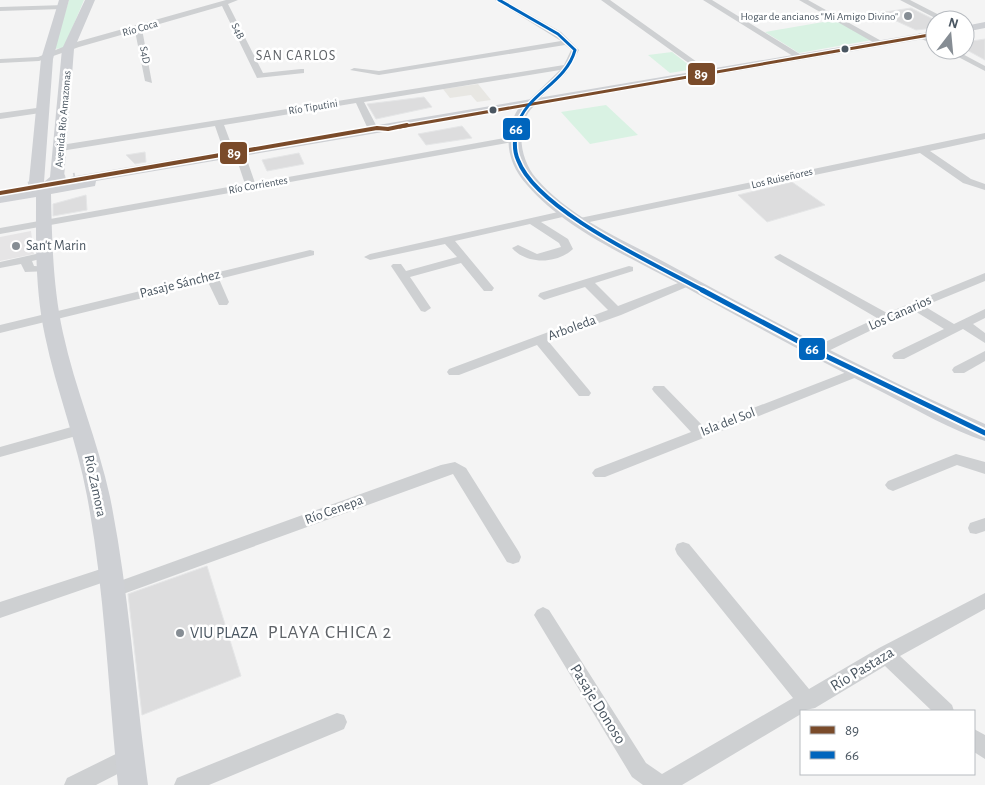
<svg xmlns="http://www.w3.org/2000/svg" width="985" height="785" font-family="'Alegreya Sans',sans-serif">
<rect width="100%" height="100%" fill="#f4f4f4"/>
<path fill="#e8e7e3" d="M478 84 491 100 477 102 471 95 450 98 443 89Z"/>
<path fill="#e6e5e6" d="M31 231 34 254 0 261V237Z"/>
<path fill="#d9f2e3" d="M69 0H84L64 48 54 49Z
M835 20 872 40 799 53 765 32Z
M672 52 694 69 670 73 648 55Z
M606 105 638 135 590 144 561 112Z"/>
<path fill="#ddddde" stroke="#e5e6e7" d="M911 8 935 20V28L916 30 879 13Z
M985 39V60L965 49V42Z
M424 97 432 107 376 119 367 104Z
M462 126 472 138 426 145 418 134Z
M145 152 146 162 135 164 126 155Z
M299 153 304 164 267 171 262 160Z
M792 182 825 205 767 222 738 195Z
M86 195 87 210 53 216V204Z
M207 566 241 676 142 715 128 594Z"/>
<g fill="none" stroke-linecap="round" stroke-linejoin="round">
<path stroke="#d2d4d7" stroke-width="15" stroke-dasharray="15 8" stroke-linecap="butt" d="M29 189 76 180"/>
<path fill="#ced0d2" fill-rule="evenodd" d="M226 0H238L228 4 263 73 301 69H304V73L257 78 222 6 142 29 152 83 145 81 135 31 79 47 39 61 0 63V59L38 57 73 43Z
M495 0H504L561 32 579 50 566 73 533 105 526 103 560 70 364 102 378 129 373 132 368 129 356 103 224 125 233 149 228 152 223 149 215 126 61 151 56 148 61 145 564 65 571 50 565 45 379 75 350 70 354 68 379 71 561 41Z
M601 0H610L711 72 704 74Z
M703 0H712L803 56 796 58Z
M799 0H808L885 43 878 45Z
M900 0H910L949 20H939Z
M65 5V9H62L0 11V7Z
M920 33 935 40V45L917 37 916 35Z
M945 50H955L985 66V71Z
M44 107 47 108V112L0 119V113Z
M985 133V139L930 151 971 179 985 184V190L963 183 920 153 580 224 575 221 580 218Z
M516 136 519 137V141L0 234V228L245 184 236 157 241 154 246 157 255 183Z
M567 210 571 211V215L541 222 568 239 573 249C557 264 527 265 512 248L518 245 537 254 561 247 559 243 530 224 455 241 494 288 492 291H484L461 263 410 277 431 308 425 312 421 311 391 266 393 264H401L406 271 457 257 445 244 370 260 364 257 370 254Z
M310 250 314 251V255L219 279 229 302 227 305H219L208 282 0 333V325Z
M45 252 51 255 49 257 32 261 34 266 49 267V271L25 272 21 264 0 268V262Z
M780 254 887 313 985 273V281L924 306 954 324 985 309V318L973 324 985 333V343L963 329 904 359H894L892 356 894 353 944 329 913 310 822 354H812L810 351 812 348 877 318 776 259 774 257Z
M629 266 633 267V271L595 283 618 306 686 280H694L696 283 621 315 548 341 589 390 591 393 589 396H579L537 345 459 375H449L447 372 449 369 608 310 585 287 544 300 538 296 540 293Z
M985 351V361L964 373H954L952 370 954 367Z
M857 368 862 369 864 372 862 375 605 477H595L592 473 595 469 691 432 654 392 652 389 654 386H664L704 427Z
M82 424 87 425 89 429 87 433 0 457V447Z
M956 454 985 462V474L957 465 893 491 888 489 885 485 888 481Z
M455 462 466 468 519 552 521 557 519 562 513 564 507 562 453 474 112 598 106 596 103 591 106 586 441 465Z
M985 518V531L976 534 970 533 968 528 970 523Z
M683 542 689 544 809 689 879 648 985 593V609L900 656 952 705 954 711H932L885 666 815 708 801 711V714L682 785H643L632 777 534 615 537 610 543 607 549 610 646 763 662 774 793 698 677 554 675 549 677 544Z
M110 566 116 568 118 573 116 578 0 618V602Z
M337 713 344 715 347 722 344 729 209 785H174L177 778Z
M974 729 985 735V759L974 752Z
M130 747 137 750 140 757 137 764 96 785H64L67 778Z"/>
<path fill="#ced0d4" fill-rule="evenodd" d="M59 0H69L53 59 44 182 50 177 62 49 85 0H95L74 49 64 178 60 184 70 182 71 177 76 176 935 31V37L534 106C514 125 520 159 536 178 570 218 624 240 668 264 772 321 877 376 985 424V441C951 430 917 410 886 394 818 360 751 324 685 287 634 259 565 230 527 185 507 163 502 135 518 109L96 181 95 186 51 194C52 241 53 288 63 333 75 389 98 441 110 497 129 591 135 689 148 785H118C108 689 105 591 87 496 77 441 56 390 45 336 35 290 36 243 36 197L0 203V193L33 188 29 181 41 59Z
M985 22V28L965 32V26Z"/>
<defs>
<path id="bus-1-far1" d="M400 127 935 34"/>
<path id="bus-1" d="M0 193 377 128 388 129 407 125"/>
<path id="bus-2-far2" d="M499 0 558 34 575 50C566 84 525 94 517 127"/>
<path id="bus-2-far1" d="M517 125C515 137 513 149 518 160 537 211 657 265 704 291"/>
<path id="bus-2" d="M702 290 828 357 985 433"/>
</defs>
<use href="#bus-1-far1" stroke="#fff" stroke-width="5.5"/>
<use href="#bus-1" stroke="#fff" stroke-width="7"/>
<use href="#bus-2-far2" stroke="#fff" stroke-width="5.5"/>
<use href="#bus-2-far1" stroke="#fff" stroke-width="7"/>
<use href="#bus-2" stroke="#fff" stroke-width="9"/>
<use href="#bus-1-far1" stroke="#7a4b2a" stroke-width="3"/>
<use href="#bus-1" stroke="#7a4b2a" stroke-width="4"/>
<use href="#bus-2-far2" stroke="#0065bd" stroke-width="3"/>
<use href="#bus-2-far1" stroke="#0065bd" stroke-width="4"/>
<use href="#bus-2" stroke="#0065bd" stroke-width="5"/>
</g>
<g fill="#868d94" stroke="#fff" stroke-width="2">
<circle cx="908" cy="16" r="5"/>
<circle cx="16" cy="246" r="5"/>
<circle cx="180" cy="633" r="5"/>
</g>
<g fill="#4a5661" stroke="#fff" stroke-width="2">
<circle cx="845" cy="49" r="4.5"/>
<circle cx="493" cy="110" r="4.5"/>
</g>
<g text-anchor="middle" dominant-baseline="central" stroke-width="5" stroke-linejoin="round" paint-order="stroke">
<g font-size="11" fill="#4a5661" stroke="#fff" text-anchor="end">
<text x="898" y="16">Hogar de ancianos "Mi Amigo Divino"</text>
</g>
<g font-size="11" fill="#4a5661" stroke="#fff">
<text transform="translate(140 28) rotate(-16)">Río Coca</text>
<text transform="translate(238 31) rotate(65)">S4B</text>
<text transform="translate(145 55) rotate(79)">S4D</text>
<text transform="translate(313 107) rotate(-9)">Río Tiputini</text>
<text transform="translate(63 119) rotate(-85)">Avenida Río Amazonas</text>
<text transform="translate(782 178) rotate(-13)">Los Ruiseñores</text>
<text transform="translate(258 185) rotate(-10)">Río Corrientes</text>
</g>
<g font-size="14" letter-spacing="1" fill="#5f6368" stroke="#fff">
<text x="296" y="56">SAN CARLOS</text>
</g>
<g font-size="14" fill="#4a5661" stroke="#fff" text-anchor="start">
<text x="26" y="246">San't Marin</text>
</g>
<g font-size="14" fill="#4a5661" stroke="#fff">
<text transform="translate(180 284) rotate(-14)">Pasaje Sánchez</text>
<text transform="translate(900 313) rotate(-24)">Los Canarios</text>
<text transform="translate(572 328) rotate(-20)">Arboleda</text>
<text transform="translate(728 422) rotate(-21)">Isla del Sol</text>
<text transform="translate(95 486) rotate(78)">Río Zamora</text>
<text transform="translate(334 510) rotate(-20)">Río Cenepa</text>
</g>
<g font-size="16" fill="#4a5661" stroke="#fff" text-anchor="start">
<text x="190" y="633">VIU PLAZA</text>
</g>
<g font-size="16" fill="#4a5661" stroke="#fff">
<text transform="translate(862 669) rotate(-31)">Río Pastaza</text>
<text transform="translate(598 704) rotate(58)">Pasaje Donoso</text>
</g>
<g font-size="19" letter-spacing="1" fill="#5f6368" stroke="#fff">
<text x="330" y="632">PLAYA CHICA 2</text>
</g>
</g>
<g stroke="#fff" stroke-width="2">
<rect x="687" y="62" width="29" height="24" rx="5" fill="#7a4b2a"/>
<rect x="502" y="117" width="29" height="24" rx="5" fill="#0065bd"/>
<rect x="219" y="141" width="29" height="24" rx="5" fill="#7a4b2a"/>
<rect x="798" y="337" width="28" height="24" rx="5" fill="#0065bd"/>
</g>
<g font-size="14" text-anchor="middle" font-weight="bold" fill="#fff">
<text x="701" y="79">89</text>
<text x="516" y="134">66</text>
<text x="234" y="158">89</text>
<text x="812" y="354">66</text>
</g>
<rect x="800" y="710" width="175" height="65" fill="#ffffff" stroke="#b7bbc0"/>
<rect x="810" y="726" width="25" height="8" fill="#7a4b2a" stroke="#b7bbc0"/>
<text x="845" y="735" font-size="15" fill="#4a5661">89</text>
<rect x="810" y="751" width="25" height="8" fill="#0065bd" stroke="#b7bbc0"/>
<text x="845" y="760" font-size="15" fill="#4a5661">66</text>
<g transform="translate(950 35) rotate(16)"><circle r="24" fill="#ffffff" stroke="#b7bbc0"/>
<path d="M0-4L9 19L0 12L-9 19Z" fill="#868d94"/>
<text y="-8" font-size="14" font-weight="bold" text-anchor="middle" fill="#4a5661">N</text>
</g>
</svg>
